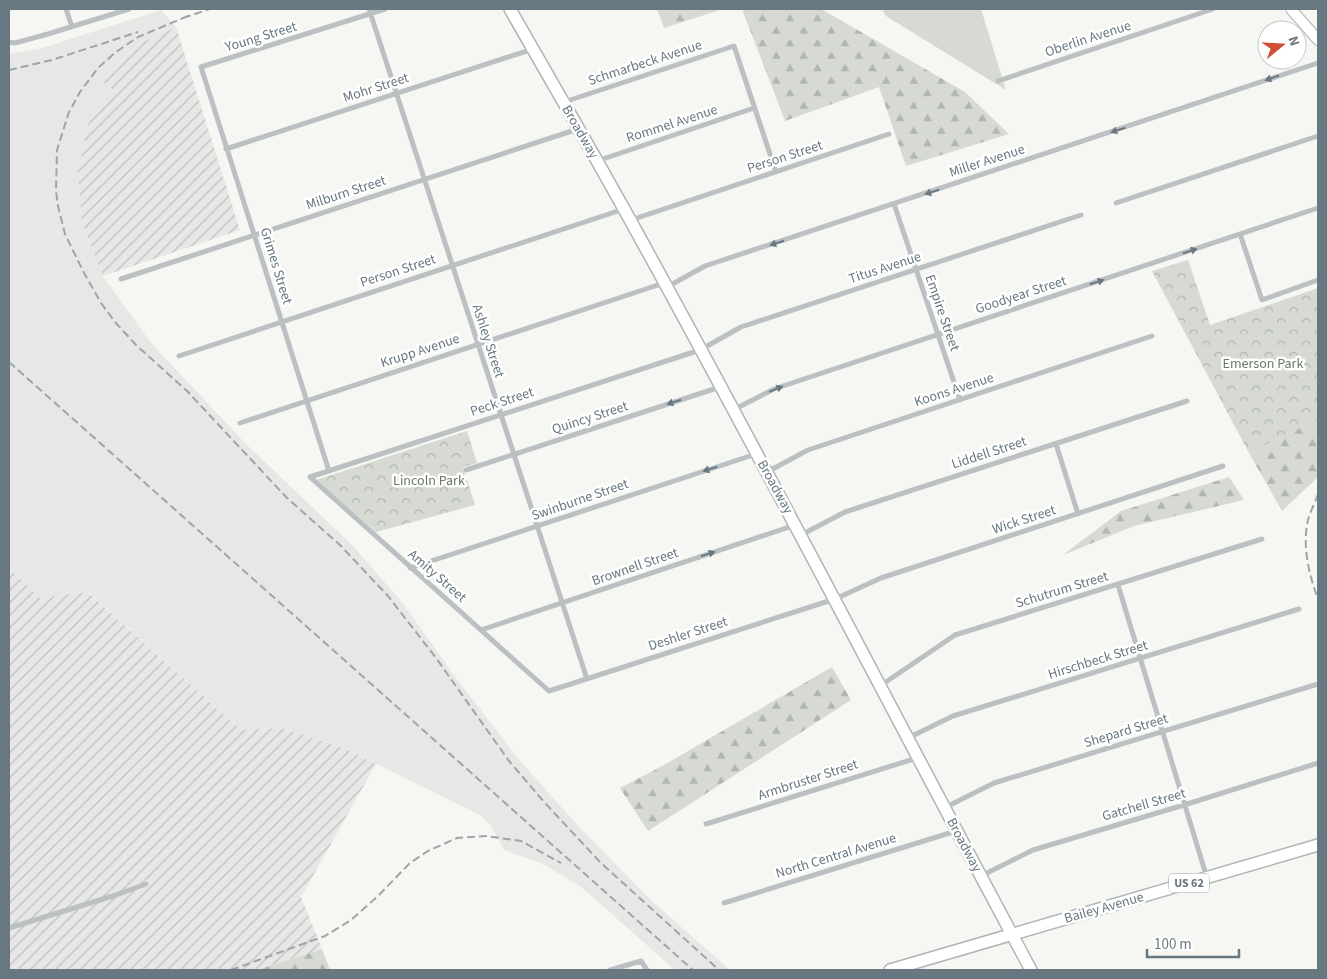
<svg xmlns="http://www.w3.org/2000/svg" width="1327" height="979" font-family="'Source Sans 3',sans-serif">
<defs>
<pattern id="industrial-furrows" width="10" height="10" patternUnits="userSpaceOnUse" patternTransform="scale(1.25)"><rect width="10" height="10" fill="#e7e7e6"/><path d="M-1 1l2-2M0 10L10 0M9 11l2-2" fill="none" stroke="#bfc0c0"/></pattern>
<pattern id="forest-firs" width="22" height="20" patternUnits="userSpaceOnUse" patternTransform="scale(1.25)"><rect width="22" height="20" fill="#d6dad3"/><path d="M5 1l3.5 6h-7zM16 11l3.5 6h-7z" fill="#b1b6b1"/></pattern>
<pattern id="park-crowns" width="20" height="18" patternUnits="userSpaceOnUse" patternTransform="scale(1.25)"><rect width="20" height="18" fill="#d6dad3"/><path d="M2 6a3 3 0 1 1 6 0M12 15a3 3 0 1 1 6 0" fill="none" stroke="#b1b6b1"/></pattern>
</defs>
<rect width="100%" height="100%" fill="#f6f6f3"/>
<path fill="#e7e7e6" d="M161 10 176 27 136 45 103 81 112 89 88 124 82 222 103 276 151 343 246 444 352 545 402 602 456 678 521 762 582 830 653 902 730 970H675L580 886 541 863 504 850 491 826 480 815 348 750 282 728 241 730 89 592 40 598 12 571 9 572V54L39 49Z"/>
<path fill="url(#industrial-furrows)" d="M176 27 240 230 103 276 82 222 78 173 88 124 112 89 102 81 136 45Z
M12 571 40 598 88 592 241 730 282 728 348 750 376 764 301 897 322 949 257 970H9V572Z"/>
<path fill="#d6dad3" d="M882 9H981L1006 90 886 16Z"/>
<path fill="url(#forest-firs)" d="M657 9H723L664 28Z
M742 9 823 10 965 92 1009 134 906 166 879 87 785 121Z
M1318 419V477L1282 511 1249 453Z
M1229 477 1244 500 1134 526 1063 555 1121 511Z
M832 667 851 700 648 831 620 788 664 765Z
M322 949 330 970H257Z"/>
<path fill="url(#park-crowns)" d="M1188 260 1210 325 1318 288V419L1249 453 1152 271Z
M467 431 477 463 463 467 475 505 376 532 316 480Z"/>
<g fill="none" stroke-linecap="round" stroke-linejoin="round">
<defs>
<path id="secondary" d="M1291 9 1318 40"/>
<path id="primary" d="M510 9C548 76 587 142 624 209 764 461 895 717 1031 970
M890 970 1318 845"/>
</defs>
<use href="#secondary" stroke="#aeb4b8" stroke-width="12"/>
<use href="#primary" stroke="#afb5b7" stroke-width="14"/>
<path stroke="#bbc0c3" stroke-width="5" d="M66 9 72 27
M369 9 587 679
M9 42 15 43 48 34 129 9
M998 81 1213 9
M564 102 734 46 776 172
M226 149 533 49
M597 161 754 108
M1116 203 1318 136
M894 204 960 400
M1081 215 741 327 700 350 310 477 549 691 835 599 881 578 1223 466
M631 220 889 134
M1240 234 1262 300 1318 280
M121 279 578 129
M667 287 705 266 1318 63
M179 356 624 209
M733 410 774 389 1318 208
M240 423 664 283
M1056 444 1078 514
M466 470 720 387
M329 471 201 67 385 9
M767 472 808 450 1152 336
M801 535 845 512 1187 401
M410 568 756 454
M1118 585 1207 878
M481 630 795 525
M880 686 955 635 1262 539
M908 738 953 716 1299 609
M944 808 994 783 1318 684
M706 824 917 758
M981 876 1033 850 1184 805 1318 763
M724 903 956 831
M9 928 116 895 146 884
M610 970 641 961 647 970"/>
<use href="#secondary" stroke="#fff" stroke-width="10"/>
<use href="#primary" stroke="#fff" stroke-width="11"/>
<path stroke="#9ea5a9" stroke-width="2" stroke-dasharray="8 4" stroke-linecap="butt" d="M188 16 138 37 116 52 98 68 80 92 69 112 57 150 56 191 58 206 65 234 83 271 101 303 115 322 136 345 187 391 287 498 340 545 388 596 436 658 509 761 545 803 601 863 719 970
M183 18 210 9
M9 70 52 60 138 32
M9 362 693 970
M1318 494C1315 503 1310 512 1308 520 1302 546 1309 575 1318 599
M231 970 325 936 351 920 377 897 410 863 428 851 457 838 486 836 521 841 561 863"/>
</g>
<defs><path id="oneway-solid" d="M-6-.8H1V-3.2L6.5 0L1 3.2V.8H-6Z" transform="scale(1.25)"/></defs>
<g fill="#687881">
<use href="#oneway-solid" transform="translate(1272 78) rotate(161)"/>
<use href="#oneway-solid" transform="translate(1118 130) rotate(162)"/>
<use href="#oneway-solid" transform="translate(932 192) rotate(162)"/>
<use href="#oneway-solid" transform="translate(777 243) rotate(162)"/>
<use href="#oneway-solid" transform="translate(1190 251) rotate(-18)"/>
<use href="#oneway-solid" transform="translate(1097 282) rotate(-18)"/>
<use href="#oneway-solid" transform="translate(776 389) rotate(-22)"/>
<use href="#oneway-solid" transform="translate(674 402) rotate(162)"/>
<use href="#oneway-solid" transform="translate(710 469) rotate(162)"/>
<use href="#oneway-solid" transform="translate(708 554) rotate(-18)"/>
</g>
<g text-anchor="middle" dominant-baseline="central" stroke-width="5" stroke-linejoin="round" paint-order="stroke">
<rect fill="#fff" stroke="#95a0a7" stroke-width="1" x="1169" y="873.5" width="40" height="19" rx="4"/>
<g font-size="12" font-weight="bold" fill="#687881">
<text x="1189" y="883">US 62</text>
</g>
<g font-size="14" fill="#687881" stroke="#fff">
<text transform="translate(261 37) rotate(-17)">Young Street</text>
<text transform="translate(1088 39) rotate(-18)">Oberlin Avenue</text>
<text transform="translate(645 63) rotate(-18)">Schmarbeck Avenue</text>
<text transform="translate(376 88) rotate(-18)">Mohr Street</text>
<text transform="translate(672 124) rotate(-18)">Rommel Avenue</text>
<text transform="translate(580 132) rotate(60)">Broadway</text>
<text transform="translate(785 157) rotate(-18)">Person Street</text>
<text transform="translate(987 161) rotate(-18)">Miller Avenue</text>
<text transform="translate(346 193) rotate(-18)">Milburn Street</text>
<text transform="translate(276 266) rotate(73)">Grimes Street</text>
<text transform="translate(885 268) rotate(-18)">Titus Avenue</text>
<text transform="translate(398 271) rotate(-18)">Person Street</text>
<text transform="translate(1021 295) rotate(-18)">Goodyear Street</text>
<text transform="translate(942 313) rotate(71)">Empire Street</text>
<text transform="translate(488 341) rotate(72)">Ashley Street</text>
<text transform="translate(420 351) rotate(-18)">Krupp Avenue</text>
<text transform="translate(954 390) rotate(-18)">Koons Avenue</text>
<text transform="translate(502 402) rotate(-18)">Peck Street</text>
<text transform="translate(590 418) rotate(-18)">Quincy Street</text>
<text transform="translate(989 453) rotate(-18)">Liddell Street</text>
<text transform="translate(775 487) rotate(61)">Broadway</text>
<text transform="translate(580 500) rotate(-19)">Swinburne Street</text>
<text transform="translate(1024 520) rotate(-18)">Wick Street</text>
<text transform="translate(635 567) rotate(-19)">Brownell Street</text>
<text transform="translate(437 576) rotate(41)">Amity Street</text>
<text transform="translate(1062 590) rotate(-17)">Schutrum Street</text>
<text transform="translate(688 634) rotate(-18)">Deshler Street</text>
<text transform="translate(1098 660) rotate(-17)">Hirschbeck Street</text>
<text transform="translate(1126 731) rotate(-17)">Shepard Street</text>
<text transform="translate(808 780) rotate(-18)">Armbruster Street</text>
<text transform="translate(1144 805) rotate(-16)">Gatchell Street</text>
<text transform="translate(964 845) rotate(62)">Broadway</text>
<text transform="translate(836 856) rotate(-17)">North Central Avenue</text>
<text transform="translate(1104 908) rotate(-16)">Bailey Avenue</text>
</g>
<g font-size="14" fill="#6b7966" stroke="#fff">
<text x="1263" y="364">Emerson Park</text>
<text x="429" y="481">Lincoln Park</text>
</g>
</g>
<rect width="1327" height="979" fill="none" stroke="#687881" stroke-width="20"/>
<g transform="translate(1282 45) rotate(72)"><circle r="24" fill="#ffffff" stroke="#c3c9cd"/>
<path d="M0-4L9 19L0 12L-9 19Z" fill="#d14f38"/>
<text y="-8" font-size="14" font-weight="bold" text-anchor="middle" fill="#687881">N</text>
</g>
<path d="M1147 949v8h92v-8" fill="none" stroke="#687881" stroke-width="2.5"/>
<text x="1154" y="949" font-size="15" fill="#687881" stroke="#ffffff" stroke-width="4" paint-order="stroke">100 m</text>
</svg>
